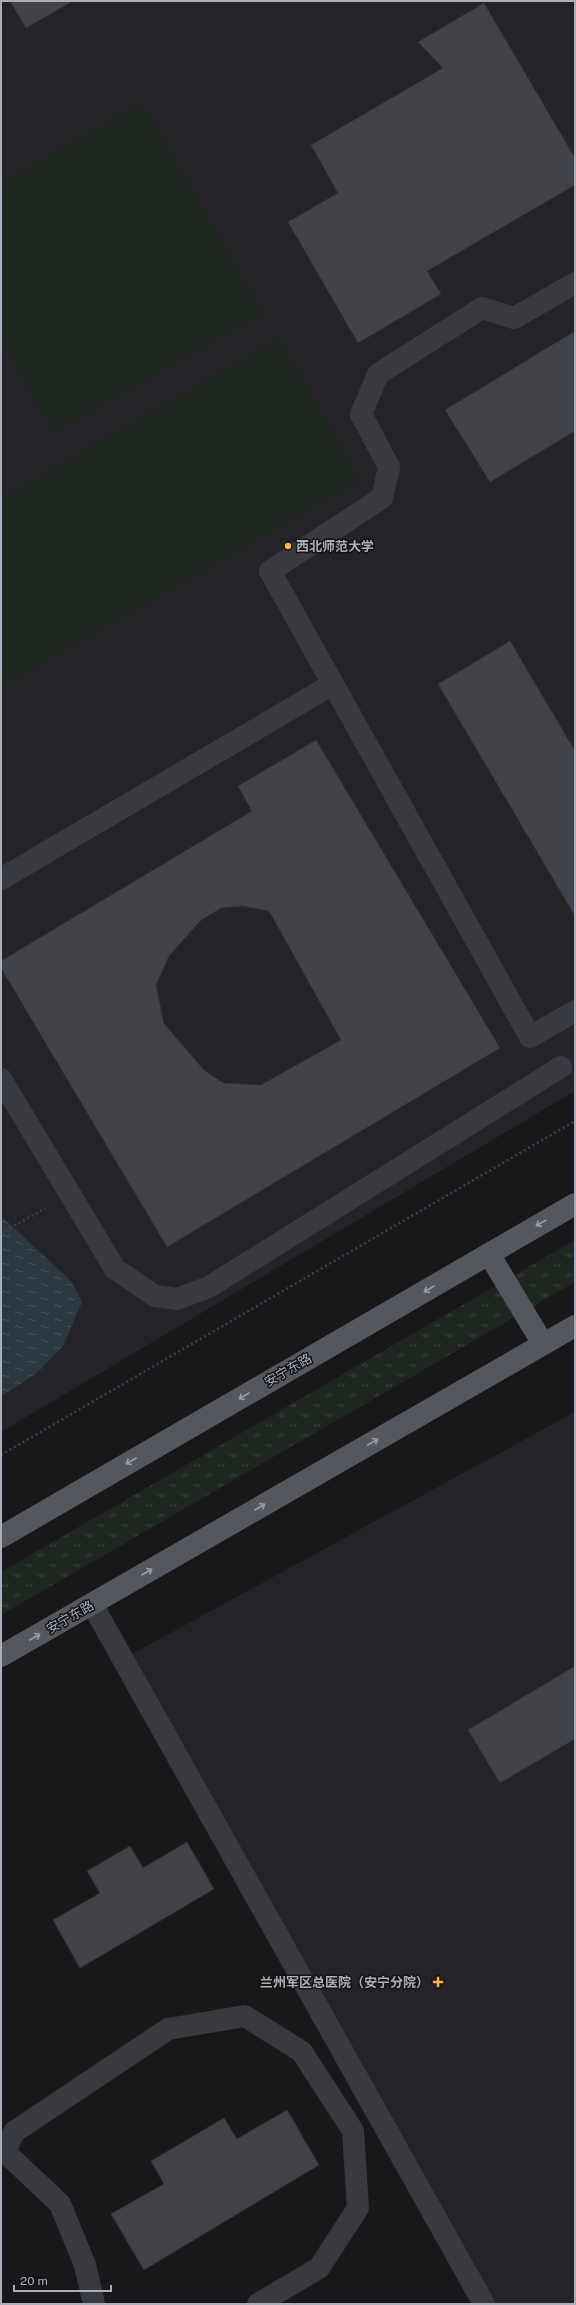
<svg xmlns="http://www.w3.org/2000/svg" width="576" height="2305" font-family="'Public Sans','Noto Sans SC',sans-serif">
<defs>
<pattern id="grass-tufts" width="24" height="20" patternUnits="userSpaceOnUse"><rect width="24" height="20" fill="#1d261f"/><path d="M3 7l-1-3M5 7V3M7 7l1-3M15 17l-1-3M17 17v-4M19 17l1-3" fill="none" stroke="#3b433e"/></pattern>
<pattern id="water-ripples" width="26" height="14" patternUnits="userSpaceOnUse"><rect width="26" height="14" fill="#2c3840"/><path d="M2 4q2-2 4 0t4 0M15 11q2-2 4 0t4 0" fill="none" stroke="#48525a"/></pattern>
</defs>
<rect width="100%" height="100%" fill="#18181b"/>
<path fill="#242428" d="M1 1H575V1091L1 1432Z
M575 1412V2304H479L123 1659Z"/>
<path fill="url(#grass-tufts)" d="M575 1240V1282L1 1615V1572Z"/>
<path fill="#1d261f" d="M142 102 263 313 54 433 1 340V183Z
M279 338 361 480 1 687V498Z"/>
<path fill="url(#water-ripples)" d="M1 1216 71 1281 82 1302 63 1346 36 1374 1 1396Z"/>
<path fill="#424348" stroke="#323237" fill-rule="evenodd" d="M10 1H73L26 28Z
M484 3 575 158V185L427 271 441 294 358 343 288 222 338 193 311 145 443 68 418 42Z
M575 331V431L490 482 445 410Z
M510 641 575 751V916L438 684Z
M316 740 500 1048 167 1247 1 968V961L252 811 238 786ZM242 906 269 911 341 1040 261 1085 223 1083 204 1070 164 1024 156 985 169 956 200 921 221 908Z
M575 1666V1739L500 1783 468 1730Z
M187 1842 214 1889 80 1968 53 1920 100 1893 87 1871 130 1846 143 1868Z
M287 2110 319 2165 144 2270 111 2214 164 2184 151 2161 224 2118 237 2139Z"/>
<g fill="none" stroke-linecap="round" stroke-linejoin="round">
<path stroke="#3e4147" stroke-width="2.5" stroke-dasharray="2 3" stroke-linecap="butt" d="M1 1233 46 1208
M1 1455 575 1121"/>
<path stroke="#393a40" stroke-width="22" d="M575 283 514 318 482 308 378 374 361 414 389 467 382 498 270 571 530 1037 575 1011
M1 879 333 684
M1 1079 115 1269 155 1296 177 1299 209 1287 561 1067
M92 1604 484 2304
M1 2151 5 2152 60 2204 85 2265 94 2304
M5 2152 14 2132 168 2029 245 2016 302 2052 353 2131 358 2208 319 2268 258 2304"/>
<path stroke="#54575f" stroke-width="22" d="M489 1254 543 1344
M1 1537 575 1204
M1 1656 575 1326"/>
</g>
<defs><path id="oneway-shaft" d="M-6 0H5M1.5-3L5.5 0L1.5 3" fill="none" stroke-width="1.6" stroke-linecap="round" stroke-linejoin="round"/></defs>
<g stroke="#989da9">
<use href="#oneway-shaft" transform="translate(541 1223) rotate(150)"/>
<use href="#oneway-shaft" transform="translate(429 1289) rotate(150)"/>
<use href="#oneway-shaft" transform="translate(244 1396) rotate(150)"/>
<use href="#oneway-shaft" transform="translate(373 1442) rotate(-30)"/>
<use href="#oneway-shaft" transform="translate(131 1461) rotate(150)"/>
<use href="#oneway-shaft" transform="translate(260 1507) rotate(-30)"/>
<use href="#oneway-shaft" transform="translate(147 1572) rotate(-30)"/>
<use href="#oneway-shaft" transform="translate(35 1637) rotate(-30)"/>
</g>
<g fill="#ffb62b" stroke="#131316" stroke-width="1.5">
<circle cx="288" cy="546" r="4"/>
<path d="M436 1976h4v4h4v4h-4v4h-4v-4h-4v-4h4z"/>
</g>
<g text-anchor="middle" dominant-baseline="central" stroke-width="3" stroke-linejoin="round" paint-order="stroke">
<g font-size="13" font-weight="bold" fill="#a9afbc" stroke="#131316" text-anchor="start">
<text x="296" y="546">西北师范大学</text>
<text x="429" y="1982" text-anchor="end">兰州军区总医院（安宁分院）</text>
</g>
<g font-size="13" fill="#a9afbc" stroke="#131316">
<text transform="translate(288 1370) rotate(-30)">安宁东路</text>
<text transform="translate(70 1617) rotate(-30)">安宁东路</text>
</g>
</g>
<rect width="576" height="2305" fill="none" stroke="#a9afbc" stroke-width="4"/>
<path d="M14 2285v6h97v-6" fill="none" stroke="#a9afbc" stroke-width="2"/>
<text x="20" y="2285" font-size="12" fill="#a9afbc" stroke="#131316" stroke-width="3" paint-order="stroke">20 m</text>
</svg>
